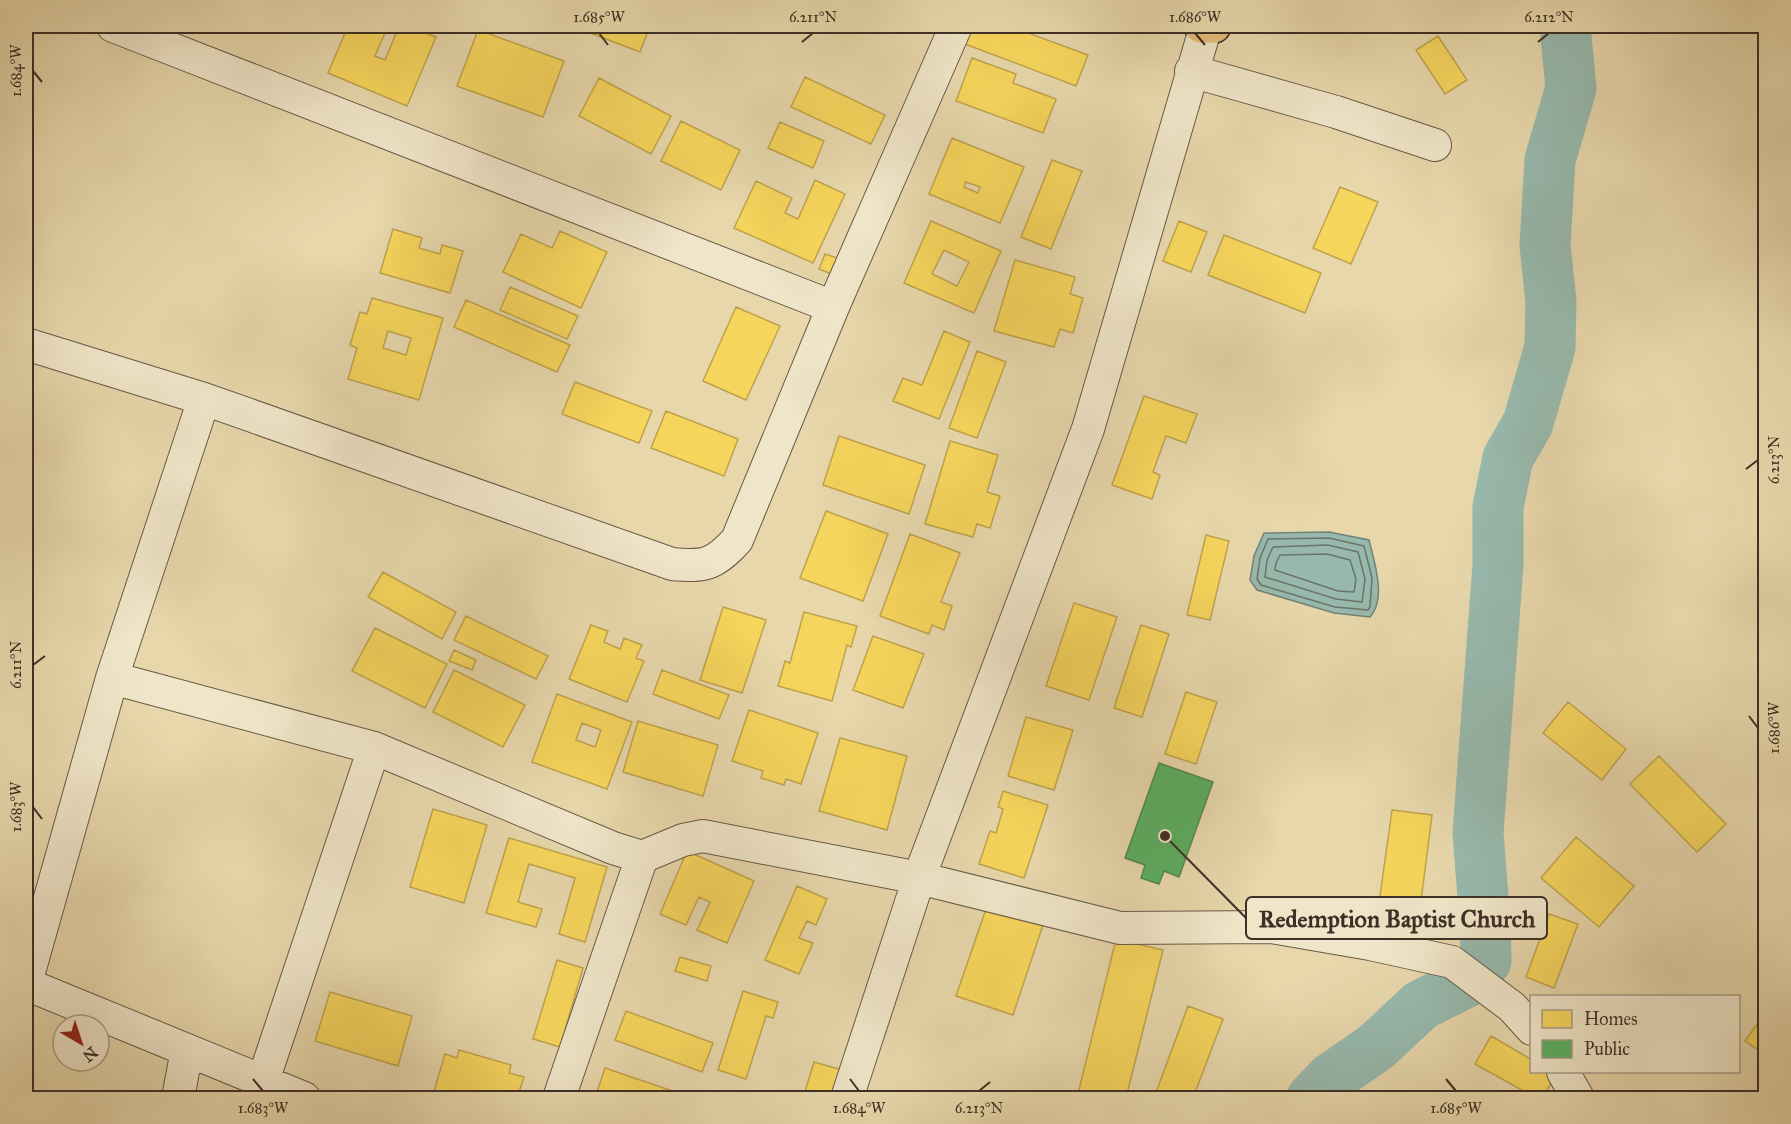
<svg xmlns="http://www.w3.org/2000/svg" width="1791" height="1124" font-family="'IM FELL Great Primer',serif">
<rect width="100%" height="100%" fill="#e7d7ab"/>
<filter id="stains"><feTurbulence type="fractalNoise" baseFrequency=".00333" numOctaves="4"/><feColorMatrix values="0 0 0 0 .2 0 0 0 0 .09 0 0 0 0 .02 0 0 0 .5 -.17"/></filter>
<radialGradient id="worn" r=".72"><stop offset=".6" stop-color="#630" stop-opacity="0"/><stop offset="1" stop-color="#630" stop-opacity=".3"/></radialGradient>
<path fill="#97b9ad" stroke="#738277" stroke-width="1.5" d="M1329 532 1369 540C1374 561 1387 599 1370 617L1334 613 1257 590 1250 580 1254 556 1264 533Z"/>
<path fill="#f6d55c" stroke="#bfa34c" stroke-width="1.5" fill-rule="evenodd" d="M348 26H388L375 56 385 60 399 26H407L436 37 407 106 328 73Z
M572 26H650L640 52Z
M972 26H1009L1088 55 1076 86 965 44Z
M478 30 564 61 543 117 457 86Z
M1438 36 1467 80 1445 94 1416 50Z
M972 58 1016 74 1013 83 1056 99 1043 133 956 101Z
M805 77 885 115 871 144 791 107Z
M599 78 671 116 651 154 579 116Z
M681 121 740 150 721 190 661 161Z
M780 122 824 141 813 168 768 148Z
M952 138 1024 167 1000 223 929 194ZM966 182 980 187 978 193 964 187Z
M1052 160 1082 171 1051 249 1021 237Z
M815 180 845 194 813 263 734 228 756 181 792 198 785 213 798 219Z
M1340 187 1378 202 1351 264 1313 248Z
M931 221 1001 251 974 313 904 283ZM944 250 969 262 957 286 932 274Z
M1179 221 1207 232 1191 272 1163 261Z
M393 229 422 238 419 248 440 254 442 245 463 251 450 293 380 273Z
M560 231 607 252 581 308 503 272 521 234 552 248Z
M1224 235 1321 273 1305 313 1208 275Z
M825 254 840 259 834 275 819 269Z
M1015 260 1075 277 1070 294 1083 298 1073 333 1060 329 1054 347 994 331Z
M510 287 578 316 567 339 500 310Z
M372 298 443 318 419 400 348 379 357 348 350 345 360 312 367 314ZM388 331 411 338 406 355 383 348Z
M466 300 570 345 557 372 454 327Z
M736 307 780 326 746 400 703 381Z
M944 331 970 342 939 419 893 401 903 378 922 385Z
M977 351 1006 362 977 438 949 428Z
M575 382 652 411 639 443 562 414Z
M1144 396 1197 414 1186 443 1166 436 1153 472 1160 475 1152 499 1112 485Z
M666 411 738 439 724 476 651 448Z
M839 436 925 465 909 514 823 485Z
M950 441 998 455 987 492 1000 496 990 528 977 524 973 537 925 524Z
M826 511 888 534 863 601 800 578Z
M910 534 960 553 941 602 952 606 944 630 932 625 929 634 880 616Z
M1206 535 1229 541 1210 620 1187 615Z
M383 572 456 612 442 639 368 597Z
M1074 603 1117 617 1089 700 1046 686Z
M723 607 766 620 742 693 700 680Z
M804 612 857 626 851 647 847 645 832 701 778 686 785 661 790 663Z
M466 616 548 656 536 679 454 640Z
M591 625 608 631 604 642 620 649 624 638 642 645 636 658 644 661 627 702 569 679Z
M1141 625 1169 634 1142 717 1114 708Z
M375 628 447 664 425 708 352 671Z
M873 636 924 654 903 708 853 690Z
M454 650 476 660 472 670 449 661Z
M454 670 525 705 503 747 433 712Z
M662 670 729 695 719 719 653 694Z
M1186 692 1217 702 1196 764 1165 754Z
M557 694 632 722 607 789 532 762ZM582 723 601 730 595 747 576 740Z
M1568 702 1626 749 1602 780 1543 733Z
M749 710 818 733 801 784 786 779 784 785 761 778 763 771 732 761Z
M1026 717 1073 730 1054 790 1008 776Z
M638 721 718 745 703 796 623 772Z
M840 738 907 756 887 830 819 811Z
M1659 756 1726 824 1697 852 1630 784Z
M1003 791 1048 805 1024 878 979 864 990 831 996 833 1003 809 998 807Z
M433 809 487 825 464 903 410 887Z
M1392 810 1432 815 1420 909 1379 903Z
M1576 837 1634 886 1599 927 1541 878Z
M509 838 607 867 585 942 559 934 575 878 529 864 518 902 542 909 536 927 486 913Z
M687 851 754 881 727 943 697 930 710 902 699 897 686 925 660 914Z
M797 886 827 899 816 925 807 921 799 938 813 943 799 974 765 960Z
M987 906 1043 925 1013 1015 956 996Z
M1549 914 1578 924 1554 988 1526 977Z
M1116 939 1163 950 1126 1098H1077Z
M680 957 711 966 707 981 675 971Z
M557 960 583 968 560 1047 533 1039Z
M743 991 778 1002 773 1018 766 1016 746 1079 718 1070Z
M330 992 412 1016 398 1066 315 1041Z
M1188 1006 1223 1019 1193 1098H1154Z
M626 1011 713 1043 702 1072 615 1040Z
M1766 1012V1055L1745 1041Z
M1491 1036 1532 1060V1072H1553L1557 1074 1542 1098H1536L1475 1064Z
M459 1050 511 1065 509 1073 524 1077 517 1098H432L445 1054 457 1058Z
M814 1062 842 1070 833 1098H815L804 1095Z
M605 1068 690 1097 595 1098Z"/>
<path fill="#5aae61" stroke="#52884f" stroke-width="1.5" d="M1159 763 1213 782 1179 877 1164 871 1159 884 1141 878 1145 865 1125 858Z"/>
<g fill="none" stroke-linecap="round" stroke-linejoin="round">
<path stroke="#6a746a" stroke-width="1.5" d="M1329 538 1364 546 1372 578 1370 607 1368 610 1335 607 1261 585 1257 579 1260 558 1268 539Z
M1328 545 1358 552 1365 579 1362 602 1336 599 1265 577 1267 560 1273 547Z
M1327 554 1350 560 1356 579 1354 592 1338 591 1275 570 1276 563 1280 555Z"/>
<path stroke="#97b9ad" stroke-width="51" d="M1486 961 1485 923 1478 833 1498 565V507L1508 458 1528 423 1550 347 1551 302 1545 245 1550 160 1571 88 1565 26
M1312 1098 1331 1078 1376 1047 1421 1005 1467 982"/>
<defs>
<path id="minor" d="M113 26 833 307
M1191 71 1336 112 1435 145
M26 344 204 399 672 564C705 567 714 565 737 540L833 307 956 26
M112 678 374 748 613 848 642 857 683 840 703 836 919 878 1120 928 1271 927 1370 944 1452 962 1512 1007 1532 1029
M26 983 112 678 204 399
M26 984 304 1098
M1563 1072 1578 1098
M263 1081 374 748
M178 1098 187 1050
M559 1098 642 857
M847 1098 919 878 1088 429 1206 26"/>
<path id="primary" d="M1201 26H1214"/>
</defs>
<use href="#minor" stroke="#685947" stroke-width="34"/>
<use href="#primary" stroke="#3e2f26" stroke-width="36"/>
<use href="#minor" stroke="#efe5c8" stroke-width="32"/>
<use href="#primary" stroke="#e4bc76" stroke-width="33"/>
</g>
<path fill="none" stroke="#3e2f26" stroke-width="2" d="M599 33 608 45M1195 33 1205 45M802 42 813 33M1538 42 1549 33M33 71 42 82M1746 469 1758 460M33 665 45 656M1749 716 1758 728M33 807 42 819M253 1079 263 1091M850 1079 859 1091M1446 1079 1456 1091M979 1091 990 1082"/>
<path fill="none" stroke="#3e2f26" stroke-width="2" d="M1165 836L1246 918"/>
<circle fill="#3e2f26" stroke="#efe5c8" stroke-width="2" cx="1165" cy="836" r="6"/>
<rect fill="#efe5c8" stroke="#3e2f26" stroke-width="2" x="1246" y="897" width="301" height="42" rx="6"/>
<g font-size="24" text-anchor="middle" font-weight="bold" fill="#3e2f26">
<text x="1397" y="927">Redemption Baptist Church</text>
</g>
<rect width="1791" height="1124" fill="none" stroke="#e7d7ab" stroke-width="66"/>
<rect x="1530" y="995" width="210" height="78" fill="#efe5c8" stroke="#a89c87" stroke-width="1.5"/>
<rect x="1542" y="1010" width="30" height="18" fill="#f6d55c" stroke="#a89c87" stroke-width="1.5"/>
<text x="1584" y="1025" font-size="18" fill="#3e2f26">Homes</text>
<rect x="1542" y="1040" width="30" height="18" fill="#5aae61" stroke="#a89c87" stroke-width="1.5"/>
<text x="1584" y="1055" font-size="18" fill="#3e2f26">Public</text>
<g transform="translate(81 1043) rotate(141)"><circle r="28" fill="#efe5c8" stroke="#a89c87" stroke-width="1.5"/>
<path d="M0-4.5L10 22L0 15L-10 22Z" fill="#8f2418"/>
<text y="-9" font-size="16" font-weight="bold" text-anchor="middle" fill="#3e2f26">N</text>
</g>
<rect x="33" y="33" width="1725" height="1058" fill="none" stroke="#3e2f26" stroke-width="2"/>
<g font-size="15" text-anchor="middle" fill="#3e2f26">
<text x="599" y="22">1.685°W</text>
<text x="813" y="22">6.211°N</text>
<text x="1195" y="22">1.686°W</text>
<text x="1549" y="22">6.212°N</text>
<text transform="translate(16 71) rotate(-90)" y="5">1.684°W</text>
<text transform="translate(1774 460) rotate(-90)" y="5">6.213°N</text>
<text transform="translate(16 665) rotate(-90)" y="5">6.211°N</text>
<text transform="translate(1774 728) rotate(-90)" y="5">1.686°W</text>
<text transform="translate(16 807) rotate(-90)" y="5">1.683°W</text>
<text x="263" y="1113">1.683°W</text>
<text x="859" y="1113">1.684°W</text>
<text x="979" y="1113">6.213°N</text>
<text x="1456" y="1113">1.685°W</text>
</g>
<rect width="100%" height="100%" filter="url(#stains)"/>
<rect width="100%" height="100%" fill="url(#worn)"/>
</svg>
